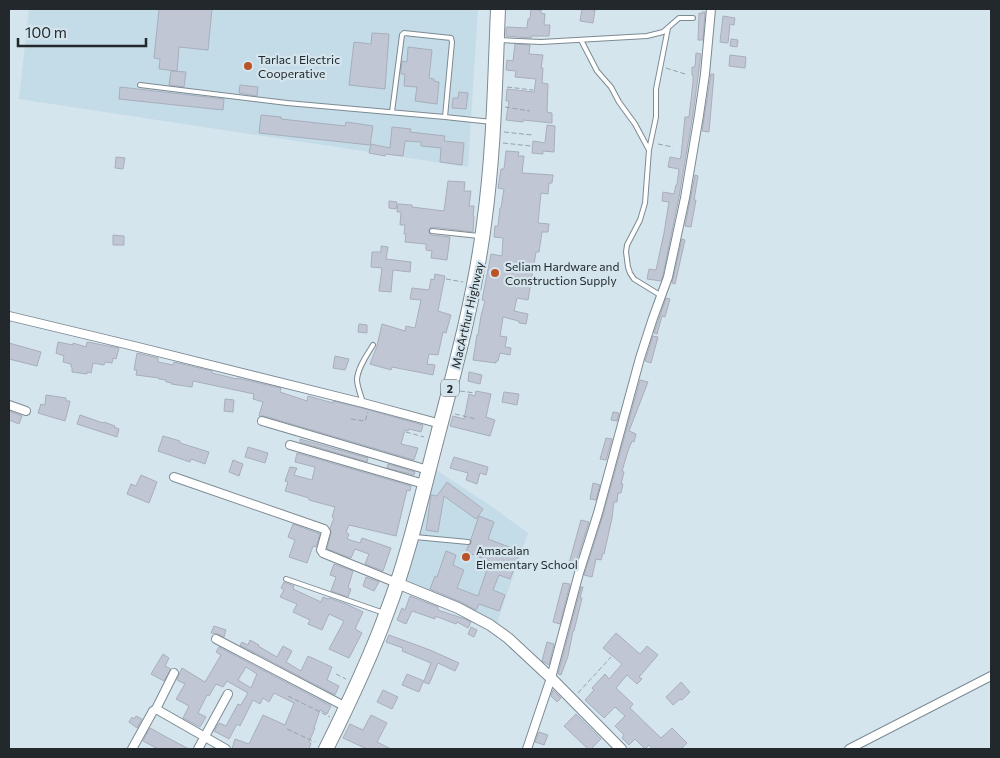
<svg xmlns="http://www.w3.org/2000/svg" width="1000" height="758" font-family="Commissioner,sans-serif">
<rect width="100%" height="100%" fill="#d5e5ed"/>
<path fill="#c4dbe8" d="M29 9H478L468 167 19 99Z
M436 470 491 506 528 533 497 623 405 580Z"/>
<path fill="#c0c6d4" stroke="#a8aebb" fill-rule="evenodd" d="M159 9H212L208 50 179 47 177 71 159 69 160 59 154 58Z
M531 9 541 10V13L545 14 544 25H550L549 36H531V38L506 36V28L507 27 527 28 528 19H530Z
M582 9 595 10 593 23 580 21Z
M702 12H705L703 40H698L699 13 702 14Z
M723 16 735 18 734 25 730 24 728 43 720 42Z
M372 33 389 34 385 89 349 85 354 42 371 44Z
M731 39 738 40 737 47 730 46Z
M515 44 530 45 529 54 543 55 541 68H543L542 83 548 84 547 112 552 113V123L523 120V122L506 120 509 101H506L507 89 534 92 536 79 515 77 516 71 506 70 507 60 513 61Z
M408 47 432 50 429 78 434 79V81L439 82 437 104 415 101 417 87 404 86 405 74H401V69L402 61 407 62Z
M696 53 701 54 693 114 679 197 663 275 661 281 647 279 649 269 656 270 664 233 669 202 662 201 663 192 674 194 676 185H677L679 169 668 167 670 157 680 159 681 156 685 117H689L693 82V75H692V67H695Z
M730 55 746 57 745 68 729 66Z
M171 71 186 72 184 87 169 85Z
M711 74H714L709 132 702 131Z
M240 85 258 87 257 96 239 93Z
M120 87 224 99 223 110 119 99Z
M459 92 468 93 466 109 452 108 453 98H458Z
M261 115 281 117V119L345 126 346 122 373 126 370 145 259 133Z
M547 125 555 126 554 152 543 151V154L532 153 533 141 545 143Z
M392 127 411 129 410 132 445 136 444 141 464 143 462 165 440 162 441 148 421 146V142L405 141 403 156 386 154 385 156 369 153 371 144 390 148Z
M506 151 519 152 518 156H524L522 173 553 175 552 183H549L548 194 541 193 538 223 549 224 548 232H542L539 252H536L528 300 517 298 514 311 528 314 526 324 519 323V321L503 317 500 336 507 337 505 347 511 348 510 355 500 353 498 361H496V363L473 360 477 335H478L481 316 485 301 482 300 491 254 502 256 503 238 494 237 495 226H498L500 208H501L504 189 498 188 501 169H504Z
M116 157 125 158 123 169 115 168Z
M695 175 698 176 694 200H696L691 227 685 226Z
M448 181 465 182 464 191H471L469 206H474L473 216H474L473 232 432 227 429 229V233L431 235 450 237 447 260 431 258 432 251 426 250V244L405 242 406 234H404L405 225H400L401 212H397L398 204 412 205V207L444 211Z
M389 201 397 202 396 209 389 208Z
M113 235 124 236V245H113Z
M682 239 685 240 675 284 672 283Z
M381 246 388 247 386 259 411 262 410 272 393 270 391 292 379 291 382 268 371 267 372 252H381Z
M435 274 445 276 438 311 451 315 446 333 443 332 438 355 429 354 427 364 435 365 433 375 392 367 391 370 370 364 377 346 382 324 405 331 406 326 415 328 421 300 410 299 412 288 429 290 431 279 434 280Z
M666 298 670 299 665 317 662 316 657 334 654 333Z
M359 324 367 325V333L358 332Z
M653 336 658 337 651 363 645 361Z
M58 342 73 345V343L86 347 87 342 119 348 116 359 113 358 112 363 105 362 104 365 93 363 91 373 87 372V374L72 372V367H71V364L63 362 64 356 56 353Z
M9 343 41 352 37 366 9 359Z
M137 353 158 358V362L173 365 174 362 212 371V373L237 379V378L281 388 280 392 307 401 308 396 333 403V401L362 408 423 425 421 432 409 429 408 431 405 430 401 444 418 448 414 460 264 416H259L263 402 253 399 254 394 193 381 192 387 171 384 172 383 166 382V380L159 379V378L136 375 137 370H134Z
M335 356 349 359 345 370 333 368Z
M469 372 482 375 480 384 468 381Z
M640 380 648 382 629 431 636 434 634 442 632 441 628 451 622 471 624 472 621 484H623L621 493H618L617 502H614L612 518 604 554 603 553 601 560 596 559 592 577 584 575 603 515Z
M476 391 491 394 486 417 495 420 490 436 450 426 453 416 464 419 469 394 475 396Z
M504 392 519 394 517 405 502 402Z
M46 395 66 398V401H70L69 406 65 421 38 413 41 404 45 405Z
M225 399 234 400 233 412 224 411Z
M9 411 22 416 19 424 9 420Z
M613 412 619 413 617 421 611 420Z
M80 415 103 423 104 422 115 426 114 427 119 429 117 437 77 424Z
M163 436 180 441V443L209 452 205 464 191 459 190 462 158 451Z
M606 438 612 439 606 460 600 459Z
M300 439 368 458 367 462 300 442Z
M248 447 268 453 265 463 245 457Z
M297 453 411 486 410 491 407 490 396 536 349 525 346 532 349 534 347 539 360 543 362 538 391 548 383 571 365 564 369 554 355 549 351 558 327 549 331 533 330 528 334 518 332 517 335 507 309 500V498L285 491 288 482 285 481 290 467 297 468 294 475 312 480 315 467 295 462Z
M454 457 488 467 486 475 480 473 477 484 466 480 468 473 450 468Z
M233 460 243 464 239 476 229 472Z
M388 464 415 472 414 475 387 468Z
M141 475 157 482 149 503 127 494 131 484 136 486Z
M447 482 483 509 476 519 444 496 438 532 426 530 431 495 437 496Z
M593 483 600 485 596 500 590 499Z
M479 516 494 522 488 539 509 547 508 551 519 556 510 579 499 575 493 590 505 595 499 611 479 604 476 610 461 602 430 589 435 576 437 577 446 551 456 555 453 565 464 570 457 588 478 596 490 561 466 552 468 546 471 544V539Z
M581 520 589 522 574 569 568 567Z
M293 524 320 534 316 547 313 546 307 563 289 557 295 540 288 537Z
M334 564 353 571 348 588 351 589 348 597 331 591 336 577 330 575Z
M366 577 379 582 374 591 363 586Z
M284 582 294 586 293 589 321 602 323 597 328 599 329 598 346 604 363 612 355 629 362 633 349 658 329 649 344 621 329 614 322 630 308 624 310 620 293 612 297 604 280 597 284 590 281 588Z
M563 583 570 584 560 624 553 622Z
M581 587H583L580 598H582L574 631H573L568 656 561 675 558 674Z
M410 596 438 607V610L465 619 471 622 468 628 457 622 456 624 435 616V619L412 611 406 624 397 620 402 608 405 610Z
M214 626 226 630 224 637 218 634 211 633Z
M471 627 477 630 474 637 468 634Z
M616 633 640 654 647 646 658 655 639 677 642 679 637 684 627 675 616 688 633 704 630 708 661 738 672 728 687 743 681 749H653L649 745 645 749 635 739 629 745 622 738 624 735 615 726 625 716 615 707 604 718 585 700 594 690 592 688 605 674 609 679 622 664 603 648Z
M389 635 430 650 459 663 455 671 438 663 429 684 423 682 419 692 402 685 407 674 424 681 431 663 402 651 403 648 386 642Z
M250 640 259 645 258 646 277 657 283 646 292 651 286 662 301 671 308 656 332 667 327 680 339 686 335 695 240 645 242 642 248 645Z
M547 642 554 644 549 665 542 661Z
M219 647 331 706 327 714 320 710 314 728H315L309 742 311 743 309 749H232L235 739 249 744 263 715 285 725 294 703 274 693 269 702 263 698 260 704 253 700 240 726 237 724 229 739 214 731 219 723 226 726 238 704 241 705 248 693 227 681 223 687 216 684 209 696 207 695 198 713 206 717 200 727 183 718 189 706 176 699 185 684 177 680 180 672 182 668 205 682 221 655 216 652ZM246 667 257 674 251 688 238 680Z
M163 654 169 658 165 666 171 669 164 681 151 674Z
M681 682 690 692 682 700 680 699 673 705 666 697Z
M383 690 398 697 392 709 377 702Z
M553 690 561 698 557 702 551 696Z
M576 714 601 739 591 749H588L564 726Z
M371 715 387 723 377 742 391 749H367L343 738 350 724 363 730Z
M136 716 142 719 137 728 129 722 132 717 134 719Z
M150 728 168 738 189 749H158L143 741Z
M539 732 548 735 544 745 535 742Z"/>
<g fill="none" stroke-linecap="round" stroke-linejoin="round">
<defs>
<path id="lane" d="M499 40 541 42 647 36 663 32 679 18H693
M581 40 597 71 611 87 619 102 635 124 649 150
M140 85 287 103 445 117
M392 112 402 35 404 33 451 38 452 42 445 117 492 122
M432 231 479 236
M660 295 634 279 630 273 628 267 626 252 627 245 640 220 645 203 649 150 656 117V89L668 28
M363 403C361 395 357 387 357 379 358 367 367 355 373 345
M415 537 468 542
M286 579 384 613"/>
<path id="street" d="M9 316 138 347 363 403 441 424
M9 405 26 411
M262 421 428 470
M290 445 424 484
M174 477 324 529 326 532 321 550 323 553 397 583
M216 639 346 707
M156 709 174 673
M132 749 153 711 156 709 226 749
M198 749 228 694
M527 749 551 678 579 573 598 513 640 358 653 318 668 277 685 198 699 115 705 74 711 9
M849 749 991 676"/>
<path id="secondary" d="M397 583 458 608 490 625 508 638 551 678 621 749"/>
<path id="highway" d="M326 749C348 705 370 659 387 612 409 555 422 494 438 434 456 365 475 295 484 224 494 152 495 81 498 9"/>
</defs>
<use href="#lane" stroke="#7c8a92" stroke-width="6"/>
<use href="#street" stroke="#7c8a92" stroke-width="10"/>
<use href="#secondary" stroke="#7c8a92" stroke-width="12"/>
<use href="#highway" stroke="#7c8a92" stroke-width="16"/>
<path stroke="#96a2a9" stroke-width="1" stroke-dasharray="5 2.5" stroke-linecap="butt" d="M666 68 685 74
M507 87 533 90
M505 107 530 111
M504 132 532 135
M503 143 531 146
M658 144 673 147
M446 279 463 282
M460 391 475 393
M455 414 476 419
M351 419 365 421 368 412
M406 432 424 437
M336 674 346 679
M578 693 611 657
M288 696 330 717
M287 729 315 742"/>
<use href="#lane" stroke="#fff" stroke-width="4"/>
<use href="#street" stroke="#fff" stroke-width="8"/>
<use href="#secondary" stroke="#fff" stroke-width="10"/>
<use href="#highway" stroke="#fff" stroke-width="14"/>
</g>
<g fill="#ba5428" stroke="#d5e5ed" stroke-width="2">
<circle cx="248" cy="66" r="5"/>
<circle cx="495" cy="273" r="5"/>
<circle cx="466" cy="557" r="5"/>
</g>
<g text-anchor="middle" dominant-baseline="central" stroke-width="4.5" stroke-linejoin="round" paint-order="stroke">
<rect fill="#d5e5ed" stroke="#586165" stroke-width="1" x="441" y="379.5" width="18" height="17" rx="4"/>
<g font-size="11" font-weight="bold" fill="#22282b">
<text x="450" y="388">2</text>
</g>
<g font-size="12" fill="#22282b" stroke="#d5e5ed" text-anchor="start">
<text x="258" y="59">Tarlac I Electric<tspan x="258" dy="14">Cooperative</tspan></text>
<text x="505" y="266">Seliam Hardware and<tspan x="505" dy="14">Construction Supply</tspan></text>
<text x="476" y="550">Amacalan<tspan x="476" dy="14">Elementary School</tspan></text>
</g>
<g font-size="12" fill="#22282b" stroke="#d5e5ed">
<text transform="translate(467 315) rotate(-77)">MacArthur Highway</text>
</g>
</g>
<rect width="1000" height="758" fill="none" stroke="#22282b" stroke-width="20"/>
<path d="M18 38v8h128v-8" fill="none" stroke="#22282b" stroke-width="2.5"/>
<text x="25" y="38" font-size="15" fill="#22282b" stroke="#d5e5ed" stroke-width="4" paint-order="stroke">100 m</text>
</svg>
